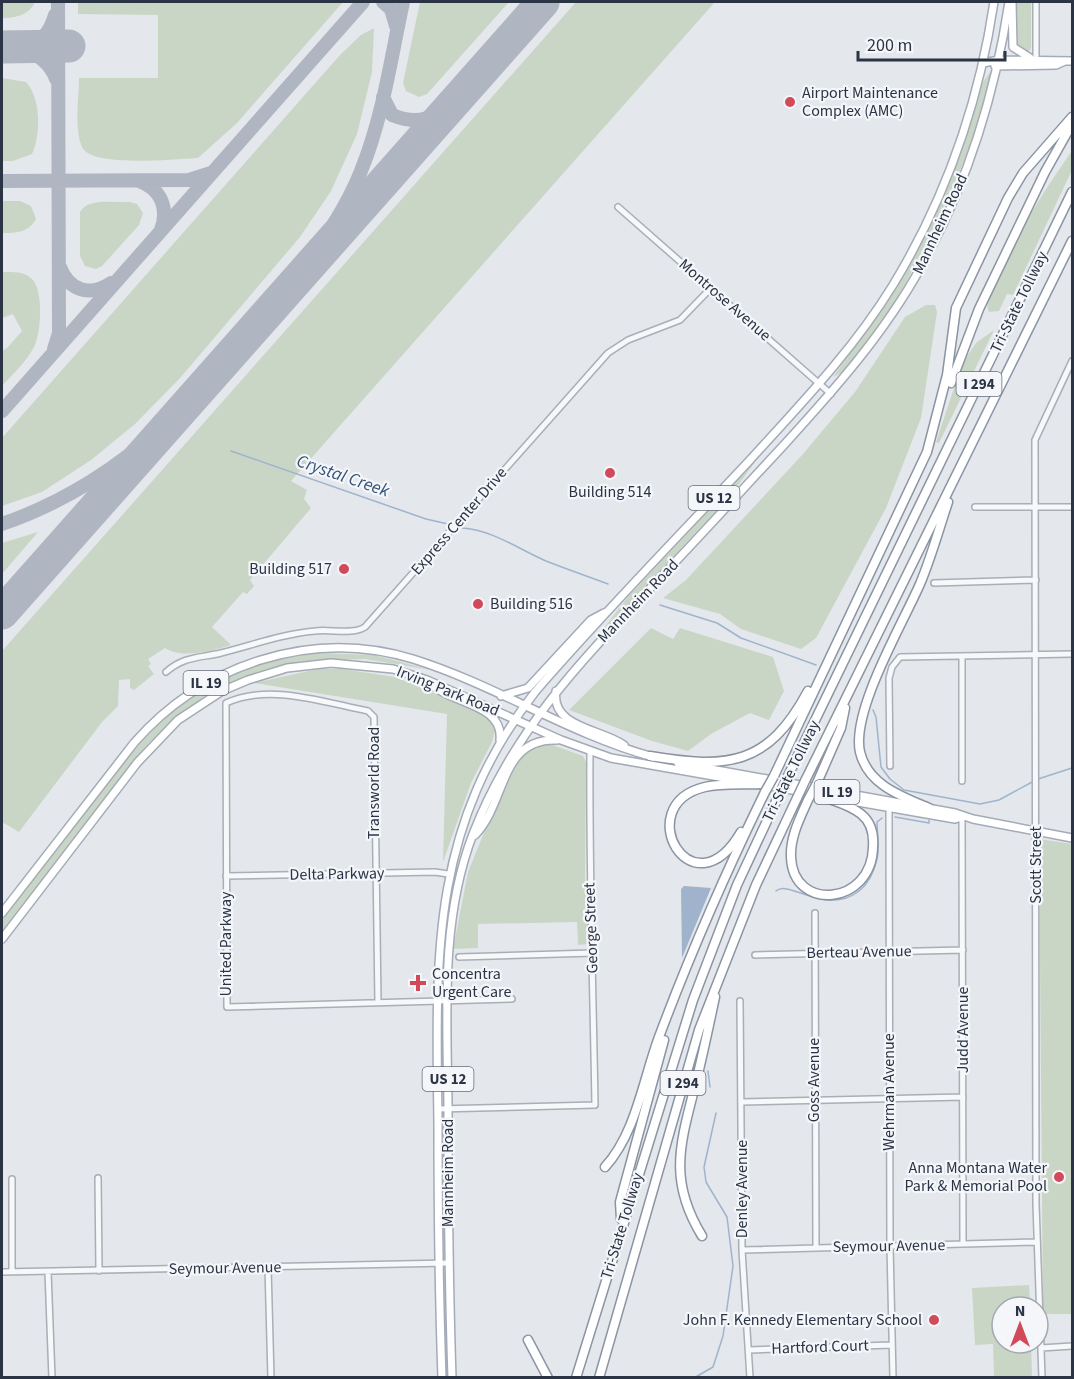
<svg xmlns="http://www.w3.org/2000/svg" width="1074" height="1379" font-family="'Source Sans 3',sans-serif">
<rect width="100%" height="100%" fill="#e4e7ec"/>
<path fill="#c9d6c5" d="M2 2H35C29 15 16 18 2 18Z
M78 2H343L237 123 198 158C177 159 91 168 82 147 74 128 79 98 79 78H158V15L78 14Z
M420 2H509L427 94 419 97 406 91 403 83Z
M576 2H715L291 481 307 490 304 499 311 508 250 580 254 586 247 594 243 592 212 627 231 645C212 651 182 659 165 648L148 659 151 664 148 666 154 674 134 690 130 688V679L119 680 118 706 102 722 19 832 4 823 2 825V651Z
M1017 2H1031V48L1028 53 1016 46Z
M374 28 372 72 357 134 331 191 300 237 181 377 135 424 91 460 42 492 2 506V438L340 55 361 35Z
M990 72C991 123 880 360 833 377L885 305 920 245 958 162 983 82Z
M2 78 26 82C41 98 41 134 32 154L13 161H2Z
M1072 151V170L1013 295 1007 294 999 311 989 312C976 292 1056 173 1072 151Z
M2 201H20L31 206 36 219C28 233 16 233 2 233Z
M130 202 137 204 143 213 139 225 102 266 96 269 85 266 80 256V212C88 197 115 203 130 202Z
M2 272C12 272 24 271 32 279 44 291 41 334 34 347 26 362 13 374 2 386V351L7 348 22 331 13 314 2 318Z
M926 305H935L937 312 921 418 886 508 816 638 801 649 741 629 720 614 663 598 686 580 803 454 855 392 905 317Z
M994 330 939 443 936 442 962 364 976 343Z
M760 455 731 495 593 642 628 597Z
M38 532 2 574V543Z
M651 628 673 639 680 628 773 657 784 691 769 720 750 713 711 734 688 751 652 741 569 710Z
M319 653 375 655 431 670 365 659 302 661 242 678 208 694 175 717 145 747 2 932V920C31 881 61 843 91 804 159 716 202 667 319 653Z
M318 669H342L395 677 486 714 495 730 492 742 471 783 443 862 447 714 254 683Z
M540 743 550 744 583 756 586 762 585 878 590 944 578 945 577 922 478 924V948L453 949 468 872 497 801 521 757 528 747Z
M1039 839 1072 844V1314H1043Z
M1029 1285 1030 1307H1002V1343H1031L1032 1377H994L993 1344 975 1345 972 1288Z"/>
<path fill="#9fb4cc" d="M684 886 711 888 682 958 681 889Z"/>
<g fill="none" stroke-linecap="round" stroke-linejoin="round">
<path stroke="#9fb4cc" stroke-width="1.5" d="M231 451 426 519 448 524
M462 528C493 530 518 549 546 561 566 569 587 576 608 584
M660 605 717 623 741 638 816 665
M873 710 876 717 881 767 890 779 904 790 980 804 999 800 1034 781
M1038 779 1072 768
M895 817 929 823V820
M776 891C790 879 825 917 859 891 869 883 874 872 877 859 880 846 877 835 877 822L882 818
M708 1071 710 1087
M694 1378 713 1367 723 1336 733 1266 727 1217 706 1182 704 1167 716 1113"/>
<path stroke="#b0b6c1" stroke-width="14" d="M383 2 391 9 396 26
M55 15C49 35 42 41 22 47 37 55 50 62 56 79
M383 97 392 115C422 127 433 117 457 98
M2 181 189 180 211 173
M139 181C161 189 169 208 161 230
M60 267C69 291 90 297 111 283
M298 277C321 244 346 209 361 171 383 117 391 58 403 2
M54 349 59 333 58 2
M2 411 363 2
M2 524C66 502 119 467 170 421"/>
<path stroke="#b0b6c1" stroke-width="33" d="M2 47 69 46
M2 613 543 2"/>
<defs>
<path id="minor" d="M1036 59V2
M618 207 831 394
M975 507H1072
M934 583 1036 580
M962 656V781
M166 672C184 656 200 658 221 653 253 645 282 634 315 631 330 629 353 635 365 627L608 353 628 340 680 320 711 288
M890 766 889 678 892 667 900 657 1072 654
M889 807 890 1246 893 1378
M962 817 963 1244
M226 876 435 872 448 874
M815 913 816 1248
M755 955 963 950
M459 957 593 953
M740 1001 742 1250 750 1378
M378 1002 374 717 368 711C322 702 270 683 226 703L227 1007 512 999
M742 1102 963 1097
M438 1109 595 1105C593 987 589 869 590 751
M98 1178 99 1271
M742 1250 1037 1242
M268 1267 271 1378
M2 1272 449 1263
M12 1272V1179
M48 1272 52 1378
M1041 1348 1072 1346
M749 1350 891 1345
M1042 1378 1036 1204 1035 440 1072 361"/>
<path id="major" d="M1012 2 1013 47 1030 58
M983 63 999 60 1072 61
M995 66 1056 65 1065 61
M431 684C452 704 504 704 500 740
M556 691C550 727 601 729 624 745
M501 696 528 688 591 620 604 613
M678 763 955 813 973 819 1072 838
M835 798 955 819 962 817
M475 835C507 802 499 738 557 740
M2 913 134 743C203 664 312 628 413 659 496 685 569 734 653 757
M2 939 137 763 178 720 222 691 248 680 287 668 331 663 393 669 427 680 561 740 611 758 815 794
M442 1378C439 1293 438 1208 438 1124 436 961 429 828 535 692 604 612 678 537 750 460 801 404 853 350 893 285 946 198 979 102 994 2
M452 1378C449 1286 448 1195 448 1104 447 1014 440 920 473 834 514 728 584 658 661 577 702 534 742 490 783 446 834 390 884 334 921 267 967 185 995 94 1009 2"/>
<path id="highway" d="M951 383 979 309 1045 172 1072 124
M650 756C728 769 768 766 808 691
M774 776 927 452 947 375 956 308 1008 198 1023 173 1072 117
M787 778 1072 192
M805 781 1072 241
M817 783 841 728 845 708
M808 800C800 818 790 837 791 857 793 913 872 905 873 847 874 834 871 822 861 814 849 804 833 801 819 795
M929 808C901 796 868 785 860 752 851 711 903 623 920 584 931 558 939 529 948 502
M741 832C692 916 629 805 705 787 722 783 742 785 760 784
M605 1167C636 1133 643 1080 659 1037 690 954 726 872 765 792
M621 1219 620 1202 664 1040
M702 1236C667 1179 681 1142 696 1082 703 1054 709 1025 715 997
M528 1340 548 1378
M576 1378 693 1000 737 885 779 795
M599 1378 699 1030 756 885 797 798"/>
</defs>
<use href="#minor" stroke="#a9aeb7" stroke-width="8"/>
<use href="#major" stroke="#a3abb8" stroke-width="10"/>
<use href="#highway" stroke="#8b94a3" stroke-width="11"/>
<use href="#minor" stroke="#f7f8fa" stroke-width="5"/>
<use href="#major" stroke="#fff" stroke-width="7"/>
<use href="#highway" stroke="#fff" stroke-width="8"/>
<defs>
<path id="highway-bridge" d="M765 792 774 776
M779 795 787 778
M797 798 805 781
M808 800 817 783"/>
</defs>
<use href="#highway-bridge" stroke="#8b94a3" stroke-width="11" stroke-linecap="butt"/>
<use href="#highway-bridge" stroke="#fff" stroke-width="8"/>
</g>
<g fill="#d1495b" stroke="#f4f6f9" stroke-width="2">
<circle cx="790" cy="102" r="6"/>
<circle cx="610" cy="473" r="6"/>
<circle cx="344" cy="569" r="6"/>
<circle cx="478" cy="604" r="6"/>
<path d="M415 974h6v6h6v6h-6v6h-6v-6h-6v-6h6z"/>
<circle cx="1059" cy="1177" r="6"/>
<circle cx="934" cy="1320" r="6"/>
</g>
<g text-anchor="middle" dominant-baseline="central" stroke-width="4.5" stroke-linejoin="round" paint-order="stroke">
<g fill="#f4f6f9" stroke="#676e7b" stroke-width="1.5">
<rect x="956.5" y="372" width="45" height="24" rx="4.5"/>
<rect x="688.5" y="486" width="51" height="24" rx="4.5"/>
<rect x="183.5" y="671" width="45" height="24" rx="4.5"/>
<rect x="814.5" y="780" width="45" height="24" rx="4.5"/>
<rect x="422.5" y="1067" width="51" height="24" rx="4.5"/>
<rect x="660.5" y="1071" width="45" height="24" rx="4.5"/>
</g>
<g font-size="15" font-weight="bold" fill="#2b3445">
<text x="979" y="384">I 294</text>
<text x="714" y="498">US 12</text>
<text x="206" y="683">IL 19</text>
<text x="837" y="792">IL 19</text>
<text x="448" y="1079">US 12</text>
<text x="683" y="1083">I 294</text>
</g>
<g font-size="16" fill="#2b3445" stroke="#f4f6f9" text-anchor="start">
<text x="802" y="93">Airport Maintenance<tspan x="802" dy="18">Complex (AMC)</tspan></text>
<text x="610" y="492" text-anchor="middle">Building 514</text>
<text x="332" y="569" text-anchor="end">Building 517</text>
<text x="490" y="604">Building 516</text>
<text x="432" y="974">Concentra<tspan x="432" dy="18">Urgent Care</tspan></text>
<text x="1047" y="1168" text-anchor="end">Anna Montana Water<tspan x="1047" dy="18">Park &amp; Memorial Pool</tspan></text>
<text x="922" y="1320" text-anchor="end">John F. Kennedy Elementary School</text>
</g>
<g font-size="16" fill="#2b3445" stroke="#f4f6f9">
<text transform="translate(940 224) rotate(-65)">Mannheim Road</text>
<text transform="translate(725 300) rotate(41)">Montrose Avenue</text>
<text transform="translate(1019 302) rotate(-64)">Tri-State Tollway</text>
<text transform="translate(459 521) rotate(-49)">Express Center Drive</text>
<text transform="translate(638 601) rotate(-46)">Mannheim Road</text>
<text transform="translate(448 691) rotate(22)">Irving Park Road</text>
<text transform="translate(791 771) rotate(-64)">Tri-State Tollway</text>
<text transform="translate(374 783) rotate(-90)">Transworld Road</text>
<text transform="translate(1036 865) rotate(-90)">Scott Street</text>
<text transform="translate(337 874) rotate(-1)">Delta Parkway</text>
<text transform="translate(591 928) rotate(-92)">George Street</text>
<text transform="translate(226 944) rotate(-90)">United Parkway</text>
<text transform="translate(859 952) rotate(-1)">Berteau Avenue</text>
<text transform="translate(963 1030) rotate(-90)">Judd Avenue</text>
<text transform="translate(814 1080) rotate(-90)">Goss Avenue</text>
<text transform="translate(889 1092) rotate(-90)">Wehrman Avenue</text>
<text transform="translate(448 1173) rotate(-90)">Mannheim Road</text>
<text transform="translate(742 1189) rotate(-90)">Denley Avenue</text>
<text transform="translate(622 1226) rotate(-73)">Tri-State Tollway</text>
<text transform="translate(889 1246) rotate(-1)">Seymour Avenue</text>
<text transform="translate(225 1268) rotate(-1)">Seymour Avenue</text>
<text transform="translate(820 1347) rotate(-2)">Hartford Court</text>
</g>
<g font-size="18" font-style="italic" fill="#34527a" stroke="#f4f6f9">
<text transform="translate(343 476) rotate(19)">Crystal Creek</text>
</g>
</g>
<rect width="1074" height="1379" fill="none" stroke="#2b3445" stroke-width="6"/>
<g transform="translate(1020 1325)"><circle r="28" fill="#f4f6f9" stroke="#a4a8b1" stroke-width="1.5"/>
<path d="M0-4.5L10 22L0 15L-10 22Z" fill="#d1495b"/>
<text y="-9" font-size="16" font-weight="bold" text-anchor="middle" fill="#2b3445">N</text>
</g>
<path d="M858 51v9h147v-9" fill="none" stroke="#2b3445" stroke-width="3"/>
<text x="867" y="51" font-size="18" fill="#2b3445" stroke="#f4f6f9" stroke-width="4.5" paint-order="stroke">200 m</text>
</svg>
